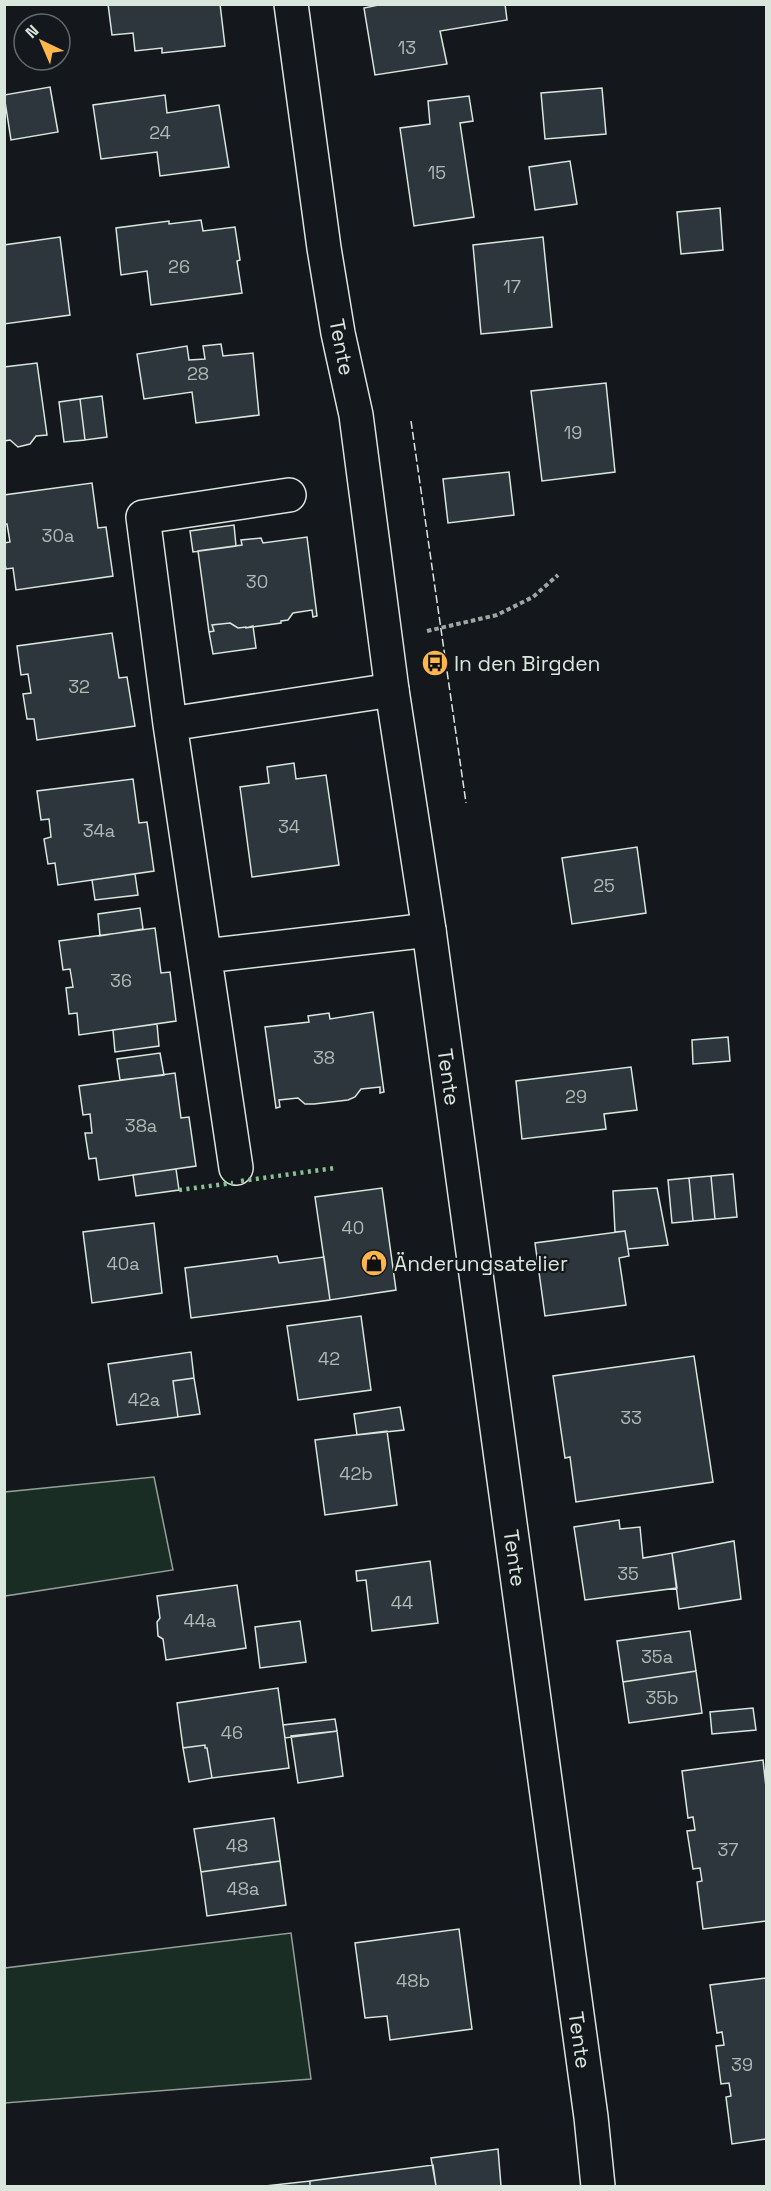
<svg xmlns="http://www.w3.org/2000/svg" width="771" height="2191" font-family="'Space Grotesk',sans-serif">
<rect width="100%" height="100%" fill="#14181c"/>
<path fill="#1a2d24" stroke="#939e99" stroke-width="1.5" d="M154 1477 173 1570 5 1596V1492Z
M291 1933 311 2079 5 2103V1968Z"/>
<path fill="#2c363c" stroke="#d8e6dc" stroke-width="1.5" d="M108 4H220L225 46 162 53V48L135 51 133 33 112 35Z
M383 4H505L507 20 440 31 447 64 375 75 364 8Z
M50 87 58 132 11 140 4 95Z
M602 88 606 134 545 139 541 93Z
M165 95 167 113 219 105 229 167 160 176 157 152 101 159 93 105Z
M469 96 473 121 460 123 474 217 414 226 400 128 430 124 428 101Z
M570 161 577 204 535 210 529 167Z
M720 208 723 250 681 254 677 212Z
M201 220 203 231 235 227 240 260 237 261 242 293 151 305 147 271 121 275 116 228 169 221V224Z
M60 237 70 315 4 324V245Z
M543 237 552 327 481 334 473 245Z
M221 344 223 356 253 353 259 415 196 423 192 392 144 399 137 354 187 346 189 360 205 359 203 346Z
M37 363 47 435 36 436 30 444 18 447 10 440 4 441V367Z
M606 383 615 472 542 481 531 391Z
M102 396 107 437 85 440 80 399Z
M80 399 85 440 64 442 59 402Z
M509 472 514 515 448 523 443 479Z
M92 483 98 528 106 527 113 576 16 590 13 568 6 569 4 559V543L10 542 7 524H4V495Z
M234 525 236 546 193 552 190 531Z
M307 537 317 616 313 617 312 610 293 613 288 620 281 621V623L246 628V627L238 628 230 623 212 625 214 631 209 632 198 551 242 545 241 540 261 538 263 543Z
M230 623 238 628 246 627V628L253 626 256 648 213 654 209 632 214 631 212 625Z
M112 633 119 678 127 677 135 726 37 740 34 719H27L23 694 31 693 28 674 21 675 17 646Z
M294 763 296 779 326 775 339 865 252 877 240 787 269 783 267 767Z
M133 779 139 823 147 822 154 871 58 885 55 863 48 864 44 839 51 837 49 819 41 820 37 791Z
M637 847 646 913 572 924 562 858Z
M135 874 138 895 95 900 92 880Z
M140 908 143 929 100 936 98 914Z
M155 928 161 973 170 972 176 1021 79 1035 77 1013 69 1014 66 988 73 987 70 969 63 970 59 941Z
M373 1012 384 1092 380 1093V1087L361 1089 355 1097 348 1100 314 1104H305L298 1098 279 1100 280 1107 276 1108 265 1027 309 1022 308 1016 329 1013 330 1019Z
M157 1024 159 1046 115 1052 113 1030Z
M728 1037 730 1061 693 1064 692 1040Z
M160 1053 164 1075 120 1080 117 1059Z
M631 1067 637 1110 604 1114 606 1129 522 1139 516 1081Z
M175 1073 181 1118 189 1117 196 1166 99 1180 96 1158 89 1159 85 1133H92L90 1114 83 1115 79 1086Z
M176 1169 179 1190 136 1196 133 1175Z
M733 1174 737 1217 715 1219 711 1176Z
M711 1176 715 1219 693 1221 689 1178Z
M689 1178 693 1221 672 1223 668 1180Z
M382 1188 396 1290 330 1300 315 1197Z
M657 1188 668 1245 628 1249 625 1231 615 1232 613 1191Z
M154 1223 162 1293 92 1303 83 1232Z
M625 1231 629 1256 619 1258 626 1305 545 1316 535 1243Z
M277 1256 279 1263 324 1257 330 1300 191 1318 185 1268Z
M361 1316 371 1390 298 1400 287 1326Z
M191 1352 194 1378 173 1381 178 1417 117 1425 108 1364Z
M694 1356 713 1482 576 1502 570 1457 565 1458 553 1376Z
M194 1378 200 1414 178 1417 173 1381Z
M400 1407 404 1430 357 1435 354 1414Z
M387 1431 397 1505 325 1515 315 1440Z
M619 1520 620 1529 640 1527 643 1558 672 1553 677 1588 585 1600 574 1527Z
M734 1541 741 1599 679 1609 672 1553Z
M430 1561 438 1623 372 1631 366 1580 357 1581 356 1571Z
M237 1585 246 1648 166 1660 163 1639 158 1636 157 1622 160 1618 157 1596Z
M300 1621 306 1662 260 1668 255 1627Z
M690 1631 696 1671 623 1682 617 1641Z
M696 1671 702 1713 629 1723 623 1682Z
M278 1688 289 1768 212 1778 207 1748H205V1745L183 1748 177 1703Z
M753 1708 756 1730 712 1734 710 1712Z
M335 1719 337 1731 285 1738 283 1725Z
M337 1731 343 1776 298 1783 291 1736Z
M205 1745V1748H207L212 1778 189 1782 183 1748Z
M763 1760 766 1787V1921L703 1929 697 1882 702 1881 700 1868 693 1869 687 1831 695 1830 693 1817 688 1818 682 1771Z
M274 1818 280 1861 201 1872 194 1829Z
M280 1861 286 1905 207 1916 201 1872Z
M459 1929 472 2029 390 2040 387 2016 365 2018 355 1943Z
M766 1978V2139L732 2144 726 2097 731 2096 729 2083 721 2084 716 2046 724 2045 722 2032 717 2033 710 1985Z
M498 2149 501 2186H436L431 2158Z
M433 2165 436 2186H310V2181Z
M310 2181V2186H265Z"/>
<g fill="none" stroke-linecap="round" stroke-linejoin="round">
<defs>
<path id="minor" d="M170 724 392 690
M205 956 429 930
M236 1168 170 724 143 517 289 495"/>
<path id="primary" d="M291 4 324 248 338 333 356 415 392 690 429 930 591 2117 598 2186"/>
</defs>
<use href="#minor" stroke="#d8e6dc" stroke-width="36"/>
<use href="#primary" stroke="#d8e6dc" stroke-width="36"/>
<path stroke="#9da8a2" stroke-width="4" stroke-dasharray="4.5 3" stroke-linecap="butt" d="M427 631 497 615 533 597 558 575"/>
<use href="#minor" stroke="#14181c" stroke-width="33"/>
<use href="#primary" stroke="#14181c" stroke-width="33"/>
<path stroke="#8ac095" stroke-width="4.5" stroke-dasharray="3 4.5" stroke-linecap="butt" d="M241 1181 335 1168
M179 1190 233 1183"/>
<path stroke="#d8e6dc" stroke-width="1.5" stroke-dasharray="8 3" stroke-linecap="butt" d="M411 421 466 803"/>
</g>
<defs>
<symbol id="bus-disc" viewBox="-11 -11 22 22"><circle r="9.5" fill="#ffb74d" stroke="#14181c"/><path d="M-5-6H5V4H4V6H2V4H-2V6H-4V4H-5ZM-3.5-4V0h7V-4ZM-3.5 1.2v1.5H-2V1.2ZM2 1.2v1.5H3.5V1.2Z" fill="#111"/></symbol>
<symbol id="shop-disc" viewBox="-11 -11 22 22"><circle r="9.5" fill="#ffb74d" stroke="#14181c"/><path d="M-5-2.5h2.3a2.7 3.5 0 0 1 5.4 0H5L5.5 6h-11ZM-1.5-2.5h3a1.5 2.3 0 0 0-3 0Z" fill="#111"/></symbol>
</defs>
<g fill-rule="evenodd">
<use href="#bus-disc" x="420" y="648" width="30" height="30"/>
<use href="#shop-disc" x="359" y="1248" width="30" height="30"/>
</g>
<g text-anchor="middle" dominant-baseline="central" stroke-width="4.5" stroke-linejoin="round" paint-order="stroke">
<g font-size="18" fill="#adbab4">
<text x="407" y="47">13</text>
<text x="160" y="132">24</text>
<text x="437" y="172">15</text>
<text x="179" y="266">26</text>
<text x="512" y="286">17</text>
<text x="198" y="373">28</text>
<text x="573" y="432">19</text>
<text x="58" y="535">30a</text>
<text x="257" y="581">30</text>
<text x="79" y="686">32</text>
<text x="289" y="826">34</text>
<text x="99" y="830">34a</text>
<text x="604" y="885">25</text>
<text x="121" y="980">36</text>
<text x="324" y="1057">38</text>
<text x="576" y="1096">29</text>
<text x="141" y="1125">38a</text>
<text x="353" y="1227">40</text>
<text x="123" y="1263">40a</text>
<text x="329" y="1358">42</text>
<text x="144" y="1399">42a</text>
<text x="631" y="1417">33</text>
<text x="356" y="1473">42b</text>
<text x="628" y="1573">35</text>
<text x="402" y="1602">44</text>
<text x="200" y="1620">44a</text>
<text x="657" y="1656">35a</text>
<text x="662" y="1697">35b</text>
<text x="232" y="1732">46</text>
<text x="237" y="1845">48</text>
<text x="728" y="1849">37</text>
<text x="243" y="1888">48a</text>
<text x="413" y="1980">48b</text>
<text x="742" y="2064">39</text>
</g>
<g font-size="21" fill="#d8e6dc" stroke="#14181c">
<text transform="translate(342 347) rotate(79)">Tente</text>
<text transform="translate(449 1077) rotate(82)">Tente</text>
<text transform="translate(515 1558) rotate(82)">Tente</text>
<text transform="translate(580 2040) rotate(82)">Tente</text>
</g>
<g font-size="21" fill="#d8e6dc" stroke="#14181c" text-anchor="start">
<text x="454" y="663">In den Birgden</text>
<text x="394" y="1263">Änderungsatelier</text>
</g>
</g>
<rect width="771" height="2191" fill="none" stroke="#d8e6dc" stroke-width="12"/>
<g transform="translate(42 42) rotate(316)"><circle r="28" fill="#14181c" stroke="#626a69" stroke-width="1.5"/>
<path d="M0-4.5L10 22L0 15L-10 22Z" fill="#ffb74d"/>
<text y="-9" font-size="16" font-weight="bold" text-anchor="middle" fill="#d8e6dc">N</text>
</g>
</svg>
